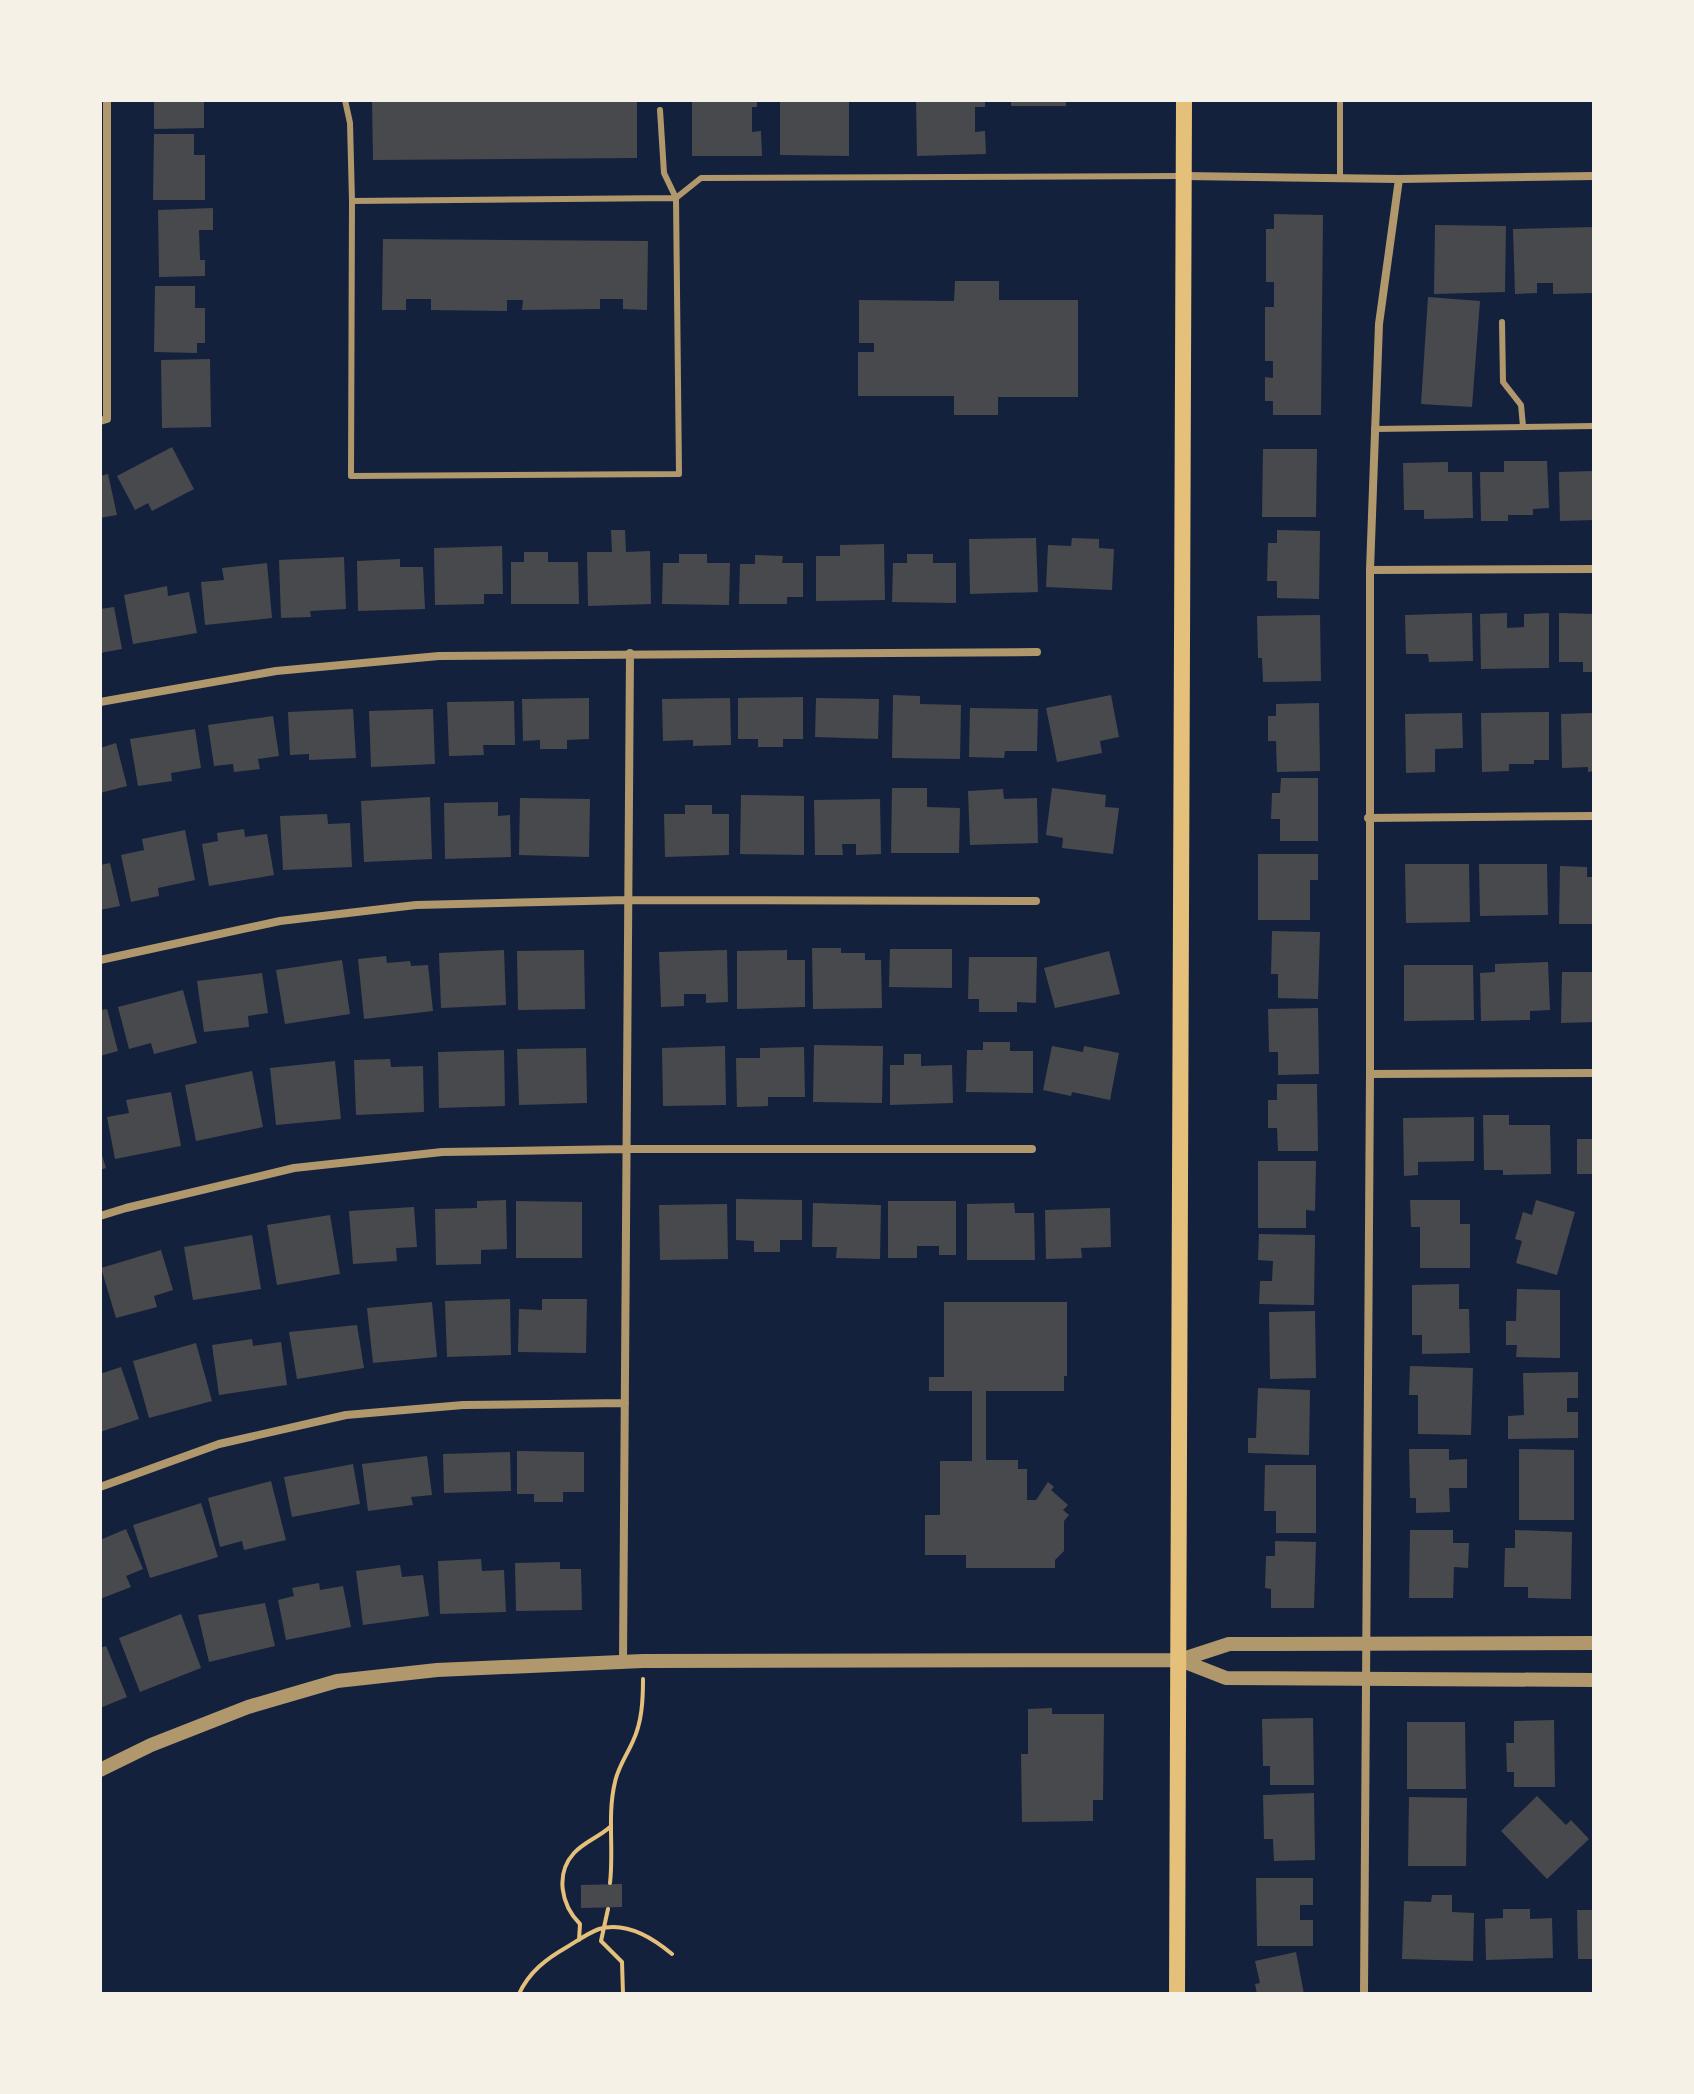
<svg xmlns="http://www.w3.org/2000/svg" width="1694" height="2094" font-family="'Asap Condensed',sans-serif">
<rect width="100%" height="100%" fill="#14213d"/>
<path fill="#48494c" d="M154 100H204V128L154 129Z
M372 100H637V158L373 160Z
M692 100H757V107H752V132L761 131 762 156H692Z
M780 100H849V156L780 155Z
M916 100H985V107H975V132L985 131 986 154 917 156Z
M1011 100H1066V106H1011Z
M154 134H194V155H205V200H153Z
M213 208V230H199L200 260H205V276L159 277 158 210Z
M1274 214 1323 215 1321 415H1273V401H1265V377L1273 378V361H1265V307H1274V282H1266V229H1274Z
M1435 225 1506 226 1505 292 1434 294Z
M1594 227V293L1553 294V283H1537V293L1515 294 1513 229Z
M383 239 648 241 647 310 623 309V299H600V309L522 310 523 300H507V311L431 310V299H406V310H382Z
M955 281H999V300H1078V397H998V415H954V396H858V352H874V343H859V300L954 301Z
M155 286H195V308H205V343H197V353L154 352Z
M1428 297 1480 301 1472 407 1421 404Z
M210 359 211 427 162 428 161 360Z
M172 447 194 489 152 511 148 503 135 510 117 476Z
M1263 449H1317L1316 517H1262Z
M1504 461H1547L1549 508 1533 509V515H1508V521H1481L1480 472H1504Z
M1448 462V472H1472L1473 518 1424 519V510H1404L1403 463Z
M1594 471V520L1560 521 1559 472Z
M108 474 117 515 100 518V476Z
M611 530H625L626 552 650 551 651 604 588 606 587 552H612Z
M1277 530 1320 531 1319 599 1277 598V581H1267L1268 543H1277Z
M1036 538 1038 592 970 594 969 539Z
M1072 538 1099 539V548L1114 549 1112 590 1046 587 1048 545 1071 546Z
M884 544 885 600 816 601V556H840V545Z
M502 546 503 594H484V604L435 605 434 548Z
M524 552H548V562H578L579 604H511V562H524Z
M679 554H707V563H730L729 605 662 604 663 563H679Z
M907 554H933V563H956V603L892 602 893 563H907Z
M755 555 783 556 782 563H803V597H787V604H739L740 564H755Z
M344 557 346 609 310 611 311 617 281 618 279 560Z
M400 559V567H423L425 609 358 611 357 561Z
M267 563 272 618 205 625 201 582 224 580 222 568Z
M167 586 168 596 189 592 197 633 133 644 124 595Z
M114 607 122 649 100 653V609Z
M1472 613 1473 661 1429 662 1428 654H1406L1405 615Z
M1507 613V628L1524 627V614L1549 613V668L1481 669 1480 614Z
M1559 613 1594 614V672H1583V662H1559Z
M1320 615 1321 681 1263 682 1262 658H1258L1257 616Z
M893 695 920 696V704L961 705 960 759 892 758Z
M1111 695 1119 737 1100 741 1102 753 1057 762 1046 708Z
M803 697V739H783V747H758V739H738V698Z
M589 698V739L567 740V749H540V740L523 741 522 699Z
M730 698 731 745 693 746V740L663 741 662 699Z
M816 698 879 699 878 739 815 737Z
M514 701 515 745H483L484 755 449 756 447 702Z
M1319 703 1320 771 1277 772 1276 741H1268V716H1276V704Z
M970 708 1038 709 1037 751H1005L1004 758 969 757Z
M353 709 356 758 309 760V754L290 755 288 712Z
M433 709 435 764 371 767 369 711Z
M1549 712V760H1534V764H1509V771L1482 772 1481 713Z
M1462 713 1463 748 1435 749V772L1406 773 1405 714Z
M1594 713V771L1588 772V767L1562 768 1561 714Z
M273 716 279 756 258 759 260 769 234 772 233 764 214 766 208 725Z
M195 729 201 768 171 773 172 781 138 786 130 739Z
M116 743 127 786 100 793V748Z
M1281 778H1318V841H1280V819H1271L1272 793H1280Z
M892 788H927V807L960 808 959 853H891Z
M1052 788 1106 795 1105 807 1119 808 1113 854 1062 848 1063 838 1046 835Z
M1003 789 1004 799 1037 798 1038 843 970 845 968 791Z
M741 795 804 796V855L740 854Z
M430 797 432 859 364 862 361 801Z
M520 798 590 799 589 857 519 855Z
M880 799 881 854 856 855V844H842L843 855H815L814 800Z
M498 802V816L510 815 511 857 445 859 444 803Z
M685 805H712V814H729V855L665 857 664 814H685Z
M327 814 328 824 350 823 352 867 283 870 280 816Z
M244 829 245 837 267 834 274 875 209 886 202 844 218 841 217 833Z
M185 830 195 880 158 888 159 896 131 902 121 855 144 850 142 839Z
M1258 854H1318V880H1310V920H1258Z
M110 863 120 906 100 910V865Z
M1405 864H1469L1470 922 1406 923Z
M1479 864H1547L1548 915 1480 916Z
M1560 866 1587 867V877H1594V924H1559Z
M1272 931 1320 932 1318 999 1278 998V974H1271Z
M812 948H841V953H865V960H881L882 1008 813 1009Z
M890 949H952V988L889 987Z
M504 950 506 1005 441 1008 439 953Z
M584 950 585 1009 518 1010 517 951Z
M727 950 728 1002 706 1003V994H684V1006L661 1007 659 952Z
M787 950V960H805V1007L737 1009V951Z
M1109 951 1120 994 1055 1008 1044 968Z
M386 956 387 963 410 961 411 966 428 965 433 1011 364 1019 358 959Z
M969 957H1037L1036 1003 1017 1002V1012H979V999H968Z
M342 960 350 1014 285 1024 276 970Z
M1548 962 1550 1010 1530 1011V1020L1481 1021 1480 973 1495 972V964Z
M1404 965H1473L1474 1020 1404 1021Z
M1562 972H1594V1022L1561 1023Z
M262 973 268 1013 248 1016 249 1027 204 1032 197 981Z
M183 990 197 1043 154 1054 151 1043 129 1049 118 1007Z
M1318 1008 1319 1074 1278 1075V1052H1269L1268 1009Z
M107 1009 118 1051 100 1056V1010Z
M983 1042H1010V1051H1033V1093L966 1092 967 1050H983Z
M814 1045 883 1046 882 1103 813 1102Z
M725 1046 726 1105 663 1106 662 1048Z
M1052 1046 1083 1052 1084 1046 1119 1053 1110 1100 1072 1092 1071 1096 1043 1090Z
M804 1047 805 1097H768V1106L737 1107 736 1058H760V1048Z
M586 1048 587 1103 519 1105 517 1049Z
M504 1050 505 1106 439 1108 438 1052Z
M904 1054H921V1066L952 1065 953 1103 890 1105V1065H904Z
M390 1059 391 1067 423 1066 424 1112 356 1115 354 1060Z
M335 1061 341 1119 276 1125 270 1068Z
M252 1071 263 1127 196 1141 185 1085Z
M1277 1084H1317L1318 1151H1278L1277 1128H1268V1100H1277Z
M171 1092 181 1146 115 1159 107 1117 129 1113 126 1100Z
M1483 1115H1509V1125H1550L1551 1174 1503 1175V1170H1484Z
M1474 1117V1161L1418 1162V1175L1404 1176 1403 1118Z
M1577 1139H1594V1174H1577Z
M100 1149 106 1168 100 1170Z
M1258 1161H1316L1315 1211 1306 1210V1228H1258Z
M736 1199 802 1200V1240H780V1252H754V1241L736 1240Z
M506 1200 507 1249 481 1250V1264L436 1265 435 1209 477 1208V1201Z
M1410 1200H1460V1224H1470V1268H1420V1227H1411Z
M1536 1200 1575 1212 1557 1275 1516 1263 1522 1241 1515 1239 1523 1212 1532 1215Z
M516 1201 582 1202V1258H516Z
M888 1201H956V1255H939V1246H917V1258H888Z
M813 1203 881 1205 880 1259 836 1258 837 1247H812Z
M1014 1203 1015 1213H1034L1035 1260H967V1204Z
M727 1204 728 1259 660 1260 659 1205Z
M414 1207 417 1247 396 1248 397 1261 353 1264 349 1211Z
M1110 1208 1111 1247 1081 1248 1082 1258 1046 1259 1045 1210Z
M330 1215 340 1274 277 1285 267 1225Z
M1259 1234 1315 1235 1314 1305 1259 1304 1260 1281H1272L1273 1261 1258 1260Z
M252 1235 261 1289 193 1300 184 1247Z
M161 1250 173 1290 154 1296 157 1307 116 1318 101 1268Z
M1459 1284V1309H1469L1470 1353 1422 1354V1335H1412V1285Z
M1517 1289 1560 1290V1358L1516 1357 1517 1345H1506V1321H1516Z
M510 1299 511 1355 447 1357 445 1301Z
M542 1299H587L586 1353 518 1352 519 1309 542 1310Z
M432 1302 437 1357 373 1363 367 1308Z
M944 1302H1067V1376H1064V1391H986V1460H1018V1469H1027V1500H1036L1048 1482 1054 1487 1051 1490 1068 1505 1063 1510 1069 1515 1064 1521V1551L1055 1560V1568H966V1555H925V1515H940V1461H972V1391H929V1377H944Z
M1315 1311 1316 1378 1270 1379 1269 1312Z
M357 1325 364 1368 297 1379 289 1332Z
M252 1339 253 1346 281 1342 287 1385 219 1395 212 1345Z
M196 1343 212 1401 149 1418 133 1361Z
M1410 1366 1473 1368 1471 1435 1418 1434V1395H1409Z
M121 1367 139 1419 100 1432V1374Z
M1578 1372V1398H1567V1412H1578V1438L1508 1439V1416L1524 1415 1523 1373Z
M1258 1388 1310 1390 1309 1455 1248 1453V1438H1256Z
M1409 1449H1449V1460L1467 1459V1488H1449L1450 1512 1416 1513V1498H1410Z
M1519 1449 1574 1450V1520H1519Z
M517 1451 584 1452V1492H563V1502H534V1494H517Z
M510 1452 511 1491 444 1493 443 1454Z
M427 1456 432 1495 411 1497 413 1505 368 1511 362 1464Z
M353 1464 360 1504 292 1517 284 1477Z
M1265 1465H1316V1533H1276V1511H1264Z
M271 1481 286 1540 244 1550 242 1541 220 1547 208 1498Z
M201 1503 218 1557 150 1578 133 1525Z
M126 1529 143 1569 126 1576 131 1587 100 1599V1540Z
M1410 1530H1453V1543H1469L1468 1568 1454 1567 1453 1598H1409Z
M1515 1530 1572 1532 1571 1599 1528 1598V1587H1504L1505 1548H1515Z
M1275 1541 1316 1542 1314 1608H1271V1589L1265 1588 1266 1556H1275Z
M481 1559 482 1571 504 1570 506 1612 440 1614 438 1561Z
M560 1562V1569H581L582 1610 516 1611 515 1563Z
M400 1565 402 1577 423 1575 429 1616 363 1625 356 1571Z
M319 1583 320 1590 343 1586 351 1627 286 1640 278 1600 294 1596 292 1588Z
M265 1603 275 1646 209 1662 198 1615Z
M181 1614 201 1668 140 1692 119 1638Z
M106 1646 127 1697 100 1708V1648Z
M1052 1708V1714H1104L1103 1800H1093V1821L1022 1822 1021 1754H1028V1709Z
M1313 1718 1314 1785H1270V1766H1263L1262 1719Z
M1554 1720 1555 1787H1514V1772H1507L1506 1743H1514V1721Z
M1407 1722H1465L1466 1789H1407Z
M1314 1793 1315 1860 1274 1861 1273 1839H1264L1263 1795Z
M1537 1796 1566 1825 1571 1820 1589 1839 1547 1879 1501 1831Z
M1409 1797 1467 1798 1466 1866H1408Z
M1256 1878H1313V1905H1300V1920H1313V1946H1257Z
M622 1884V1907L581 1908V1885Z
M1432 1895H1452V1912L1474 1913 1473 1961 1402 1959 1404 1901 1431 1902Z
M1503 1909H1530V1919L1552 1918 1553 1958 1486 1960 1485 1919 1503 1918Z
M1577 1910H1594V1959H1578Z
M1296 1952 1304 1994H1257L1255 1984 1260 1983 1255 1961Z"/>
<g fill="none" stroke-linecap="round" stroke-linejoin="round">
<path stroke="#e5c07b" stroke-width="4" d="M610 1883C614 1849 607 1815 615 1782 618 1767 627 1755 633 1741 642 1722 643 1700 643 1679
M608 1909 601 1941 622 1962 623 1994
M579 1940 580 1924C561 1905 555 1874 574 1853 584 1842 599 1837 610 1827
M519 1994C529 1972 546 1959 567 1947 577 1941 588 1933 599 1929 626 1921 653 1938 672 1954"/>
<path stroke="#b1986c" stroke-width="6" d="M345 100 350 123 352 201 351 476 679 474 676 198 664 173 660 110
M1340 100V178
M352 201 676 198 701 178 1181 176
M1502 322 1503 382 1521 405 1523 426
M1374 429 1594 426"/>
<path stroke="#b1986c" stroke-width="8" d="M1184 176 1399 179 1594 176
M100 421 107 419V100
M1370 570 1594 569
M100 702 276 671 439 656 1037 652
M1368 818 1594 816
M100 960 280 921 416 905 628 900 1036 901
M1370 1074 1594 1073
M100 1216 126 1208 294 1168 442 1152 626 1149H1032
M100 1487 219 1444 346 1415 463 1405 625 1403
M623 1661 630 653
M1364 1994 1370 1074V570L1379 324 1399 179"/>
<path stroke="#b1986c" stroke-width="14" d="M1180 1660 1226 1678 1594 1680
M100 1770 151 1745 248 1707 337 1681 437 1670 643 1661 1180 1660 1229 1644 1594 1643"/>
<path stroke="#e5c07b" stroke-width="16" d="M1177 1994 1184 100"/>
</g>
<rect width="1694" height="2094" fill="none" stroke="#f6f1e7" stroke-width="204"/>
</svg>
